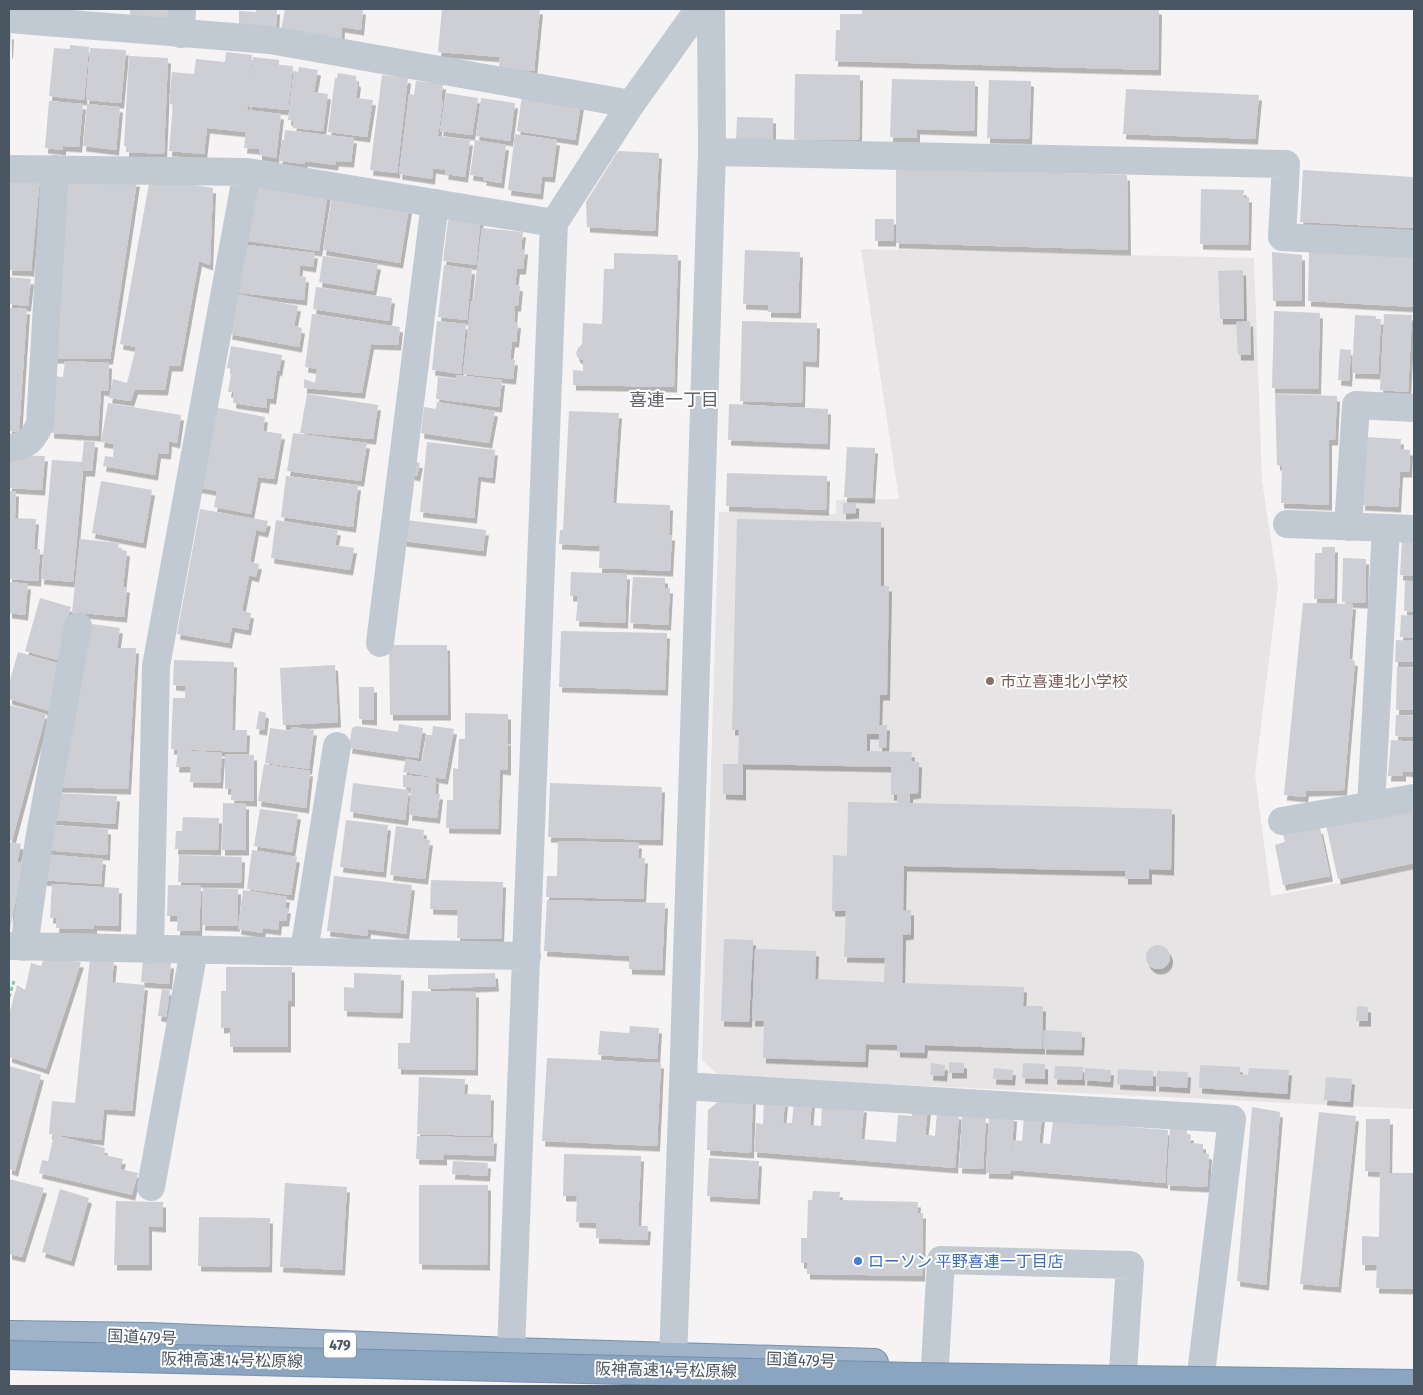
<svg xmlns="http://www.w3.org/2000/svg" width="1423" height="1395" font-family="'Fira Sans Condensed','Noto Sans JP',sans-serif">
<defs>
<filter id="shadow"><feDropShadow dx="3" dy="5.5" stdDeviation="0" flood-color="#0004"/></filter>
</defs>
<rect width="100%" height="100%" fill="#f5f3f3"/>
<path fill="#e6e4e5" d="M861 249 1254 258 1262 481 1278 586 1255 775 1271 896 1414 869V1109L720 1076 702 1060 719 512 836 514V500L899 499Z"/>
<path fill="#cdcfd5" filter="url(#shadow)" d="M130 9H169L168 21 130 19Z
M256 9H277L276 28 239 26V11L256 12Z
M285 9H363L361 30 342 27 341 39 281 31Z
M442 9H540L534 71 499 68 500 57 438 52Z
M862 9H1159L1158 70 835 61 836 30H840V14H862Z
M9 34H11L10 53H9Z
M70 45 89 47 84 100 49 96 54 48 70 49Z
M90 48 126 50 121 103 86 100Z
M226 52 252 55 247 110 281 114 276 158 259 155V149L244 148 246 132 207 128 204 154 169 151 173 104H169L172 72 194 74 196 59 225 62Z
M129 56 168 58 164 154 126 152V146H124Z
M253 57 279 60V65L293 66 288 110 248 106Z
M299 67 318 70 314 92 328 94 323 131 293 128 294 121 288 120 294 71 298 72Z
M338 73 356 76V81L358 82 356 98 373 100 367 137 328 132 335 78H337Z
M795 74 860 75 859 140 794 139Z
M382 75 408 78 397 173 370 170Z
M892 79 975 81 974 131 917 129V138L890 137Z
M989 80 1031 81 1029 139 987 138Z
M416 81 443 84 441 101H443L436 149 439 136 470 140 465 177 445 174 446 170 433 168 432 179 399 174 409 94 414 95Z
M1126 89 1259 95 1255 139 1123 134Z
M446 93 478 98 472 135 440 131Z
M522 95 581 104 575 140 517 131Z
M481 98 515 103 510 141 476 136Z
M49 101 83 104 79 147 63 146V150L45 148Z
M87 104 120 107 116 150 83 146Z
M737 117 773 118V141L736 140Z
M285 130 354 138 351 162 336 161 335 165 305 161 304 164 279 161 282 140H284Z
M515 134 557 140 552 177 542 176 540 194 508 190Z
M475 140 506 145 501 183 483 180 484 177 470 175Z
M618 151 659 153 655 231 587 227 586 202Z
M896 168 1127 175 1128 250 896 243Z
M1303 170 1414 177V228L1300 222Z
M9 177H40L31 271 9 270Z
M150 178 213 188 210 265 199 261 180 366H169L165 390 135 389 131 401 109 398 113 379 127 383 136 347 120 344Z
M64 180 137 181 110 359 54 358Z
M259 187 328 192 319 251 242 240 248 195Z
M1201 189 1244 190 1243 197H1249L1248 245 1200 244Z
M332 196 409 208 400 263 323 250Z
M456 213 481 216 476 265 443 261 448 221Z
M875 219H894L893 241H875Z
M482 228 523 232 521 249H525L523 269H517L515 285 520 286 518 306H515L514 322 518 323 516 342H512L510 359 515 360 513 379 463 374 471 301H473Z
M239 244 315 253 313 267 300 265 299 276 306 277 304 300 232 292Z
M745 250 800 252 798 313 768 312V305L743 304Z
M1309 251 1414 256V307L1308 301Z
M1272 252 1302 255V301H1273Z
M614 253 678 255 674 387 573 385V370L583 371V360L578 358 576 354 578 348 582 344 583 323 602 324 604 269H614Z
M323 256 378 264 373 291 319 282Z
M444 265 472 269 467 320 438 317Z
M1243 270 1244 319H1220L1218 271Z
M9 277 31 279 28 306 9 304Z
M316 287 392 298 389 321 313 309Z
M237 294 298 306 294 326 302 328 299 347 229 334Z
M9 308 27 309 19 432 9 431Z
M1274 311 1320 313 1318 389 1272 388Z
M312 314 400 327 398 345 371 344 362 393 304 388V379L315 383 317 369 305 367Z
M1384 314 1412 315 1408 392 1380 390Z
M1355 315 1376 316V319H1381L1378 374 1352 373Z
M437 321 466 324 461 374 432 370Z
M742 321 817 323 816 362 803 361 802 403 740 401Z
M1250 321 1251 355H1238L1236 322Z
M231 346 282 355 279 371 277 370 273 399 267 398 266 408 233 403 234 392H228L232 369 227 368Z
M1340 349 1351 350 1349 381 1338 380Z
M65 361 109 363 108 391 101 390 98 436 51 433 54 376 63 377Z
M457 375 502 380 499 407 436 399 438 377 456 379Z
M307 394 378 405 373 439 300 433Z
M1275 394 1337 396 1335 440H1329V505L1281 503 1282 466 1277 465Z
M437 402 495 411 489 443 421 433 424 407 436 409Z
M108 403 181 415 177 443 169 441 168 454 158 453 155 475 103 466 105 456 113 457 114 444 101 442Z
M729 404 828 409 827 444 728 440Z
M210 406 265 417 263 431 282 434 274 479 258 477 251 514 214 507 217 491 196 487Z
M569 411 619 413 613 503 670 505 669 535H672L670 571 599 568 600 546 559 544 560 530H563Z
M293 433 367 443 361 481 287 471Z
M1365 437 1401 439 1400 449 1410 450 1409 472H1400L1398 507 1362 505Z
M84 441 95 442 92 471H83L73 582 41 579 52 460 82 462Z
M427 442 495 450 492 478 478 476 474 518 420 512Z
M847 447 875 448 872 498 844 497Z
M9 455 45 456 42 490 9 488Z
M413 461 420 463 417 476 410 474Z
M727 473 827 476 826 510 726 506Z
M286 476 358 485 353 527 281 517Z
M101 481 152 490 143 543 92 533Z
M9 491H16L15 518 36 519 34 549H40L38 581 9 579Z
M843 503H856V513L843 514Z
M200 509 268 521 265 532 256 530 250 562 259 564 256 577 249 575 242 611 251 613 248 630 232 627 229 643 177 634Z
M737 519 881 522V586H889L887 695H880L879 725H887L886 748H879V734H867V751L912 752 911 761 919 762 918 793 910 794V803L1172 809 1171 870 1149 869V879H1125V871L904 866 903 910H911V934L903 935 902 983 1024 987 1023 1006H1043L1042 1049 925 1045 924 1053 897 1052V1045L866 1044 865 1062 763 1058 764 1021H752L755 949 816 951 815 979 884 982 885 958 844 957 846 911H832L833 855 847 856 848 802 897 803V795H891V767L743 764V795L723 794V764H738L739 730H732Z
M276 520 338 530 335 545 354 548 350 570 271 558Z
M406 520 486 530 483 551 403 541Z
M80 539 119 543 118 549 127 551 123 587H127L124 617 72 612Z
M1402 541H1414V576L1400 575Z
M1322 547H1335L1334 599H1314L1315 553H1322Z
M1343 558 1366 559 1365 603 1342 602Z
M571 572 627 574 625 623 576 621 578 596H570Z
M633 577 665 578V588H670L668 625 630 623Z
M1405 581H1414V612L1404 611Z
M9 582 28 584 25 615 9 613Z
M40 598 71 607 67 619 64 662 25 651Z
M1303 603 1353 604 1349 659 1355 661 1344 790 1306 791 1305 797 1284 795Z
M1401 615 1414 616V638L1400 637Z
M92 624 120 628 117 648H136L128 789 58 787Z
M561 631 667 633 665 690 559 687Z
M1396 640 1414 641V662H1395Z
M389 645H447L448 715H390Z
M18 652 64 665 50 711 9 699V684Z
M174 660 234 662 232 730H247L246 752 171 749 173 698H185V686L173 685Z
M335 665 338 722 283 725 280 668Z
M1397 667 1414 668V710H1396Z
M359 687H374V720L359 719Z
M9 705 46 714 12 841 9 840Z
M259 711 266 713 264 730 256 729Z
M465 713 508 714V739L479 738 508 740V770L500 769 498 829 446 828 447 800H453V768L458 769 459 739H465Z
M1396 715 1414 716V737L1395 736Z
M399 724 423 728 418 758 349 748 352 728 357 726 398 732Z
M433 726 454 729 445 779 403 772 406 759 422 762 426 735H432Z
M292 727 314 730 309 769 265 763 270 728 291 731Z
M1391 740 1414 742V772L1403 771V776H1388Z
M178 750 222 753 220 783 190 782 191 767H176Z
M225 754 254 755V801L231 800 232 789H225Z
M264 764 310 771 306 808 258 801Z
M403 775 436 778 435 794H440L437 818 409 815 411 788 403 787Z
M353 783 409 790 405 820 350 812Z
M550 783 662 787 660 840 548 837Z
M55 793 117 796 115 824 53 820Z
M223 803 246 804V850H222Z
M1414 808V863L1338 879 1326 825Z
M260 809 298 814 292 852 254 846Z
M183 817 219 818 218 850 175 849 176 831H182Z
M346 820 388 825 383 872 340 867Z
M49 825 108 829 107 855 44 850Z
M396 826 424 830 423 839 430 840 425 879 390 875Z
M1320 828 1330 876 1283 885 1275 845 1285 842 1283 834Z
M558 841 639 843 638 858H645L643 899 546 897 547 876H557Z
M9 842 21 844 17 862 23 864 10 929Z
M252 850 297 857 291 895 247 889Z
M41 854 103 859 101 884 40 880Z
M179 855 242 857 241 883 178 882Z
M334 876 412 885 406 934 368 929 367 936 327 931Z
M431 880 503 882 501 939 457 938 458 910 430 909Z
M52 884 119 888 118 926 94 925V929L56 928 57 918H50Z
M168 885 201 886 199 931H177L178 916H167Z
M203 888 238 889 237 926 202 925Z
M243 890 287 897 285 908H288L286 921H279L278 930 263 928 262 933 238 929Z
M547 900 665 903 662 970 629 969V956L544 951Z
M724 939 753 940 749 1022 721 1021Z
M1146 957a12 12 0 1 1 24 0a12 12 0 1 1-24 0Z
M44 958 81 962 46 1069 9 1057V1015L17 985 25 990 31 963 41 966Z
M90 958 114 960 112 982 145 985 132 1111 104 1109 101 1140 49 1134 52 1101 75 1103Z
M143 960 171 963 169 984 141 982Z
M226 967H292V1001H288V1047H230V1027L221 1028V991H226Z
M354 973 401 975 400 1013 344 1011V987L354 988Z
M495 973 496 986 428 989V975Z
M162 989 170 990 166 1017 158 1016Z
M412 991 476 992 475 1070 398 1069V1043H410Z
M1357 1006 1368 1007V1021H1356Z
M630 1026 659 1028 657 1059 598 1055 600 1031 629 1033Z
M1044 1030 1082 1032 1081 1050 1043 1049Z
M547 1058 661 1063 657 1146 542 1141Z
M949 1062 964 1063V1073H949Z
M931 1063 945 1065 944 1076 930 1075Z
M1023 1063 1045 1064V1079L1022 1078Z
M1200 1065 1240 1067V1074L1248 1075 1249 1068 1289 1070 1287 1094 1199 1088Z
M9 1066 41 1075 15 1171 9 1169Z
M1055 1066 1083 1067 1082 1080 1054 1079Z
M994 1068 1013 1070 1012 1080 993 1079Z
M1085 1068 1111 1070 1110 1082 1084 1080Z
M1118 1069 1153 1071V1086L1117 1084Z
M1157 1071 1188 1072 1187 1088 1156 1086Z
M419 1077 465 1079 464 1094 491 1095 490 1136 417 1134Z
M1326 1077 1352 1079 1350 1102 1324 1100Z
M731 1091 753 1094 751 1153 707 1150 708 1110Z
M764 1099 785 1101 783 1123H792L794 1100 812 1101 810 1125 821 1126 822 1104 864 1107 861 1139 896 1142 898 1115 912 1116V1106L928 1108 925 1135H929L935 1136 937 1112 959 1114 955 1168 754 1152 756 1123 763 1124Z
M1252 1107 1280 1112 1266 1285 1237 1281Z
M1319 1112 1356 1116 1338 1287 1300 1284Z
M989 1115 1014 1116 1011 1167 1014 1140 1022 1141 1024 1115 1042 1116 1039 1143 1050 1144 1053 1121 1168 1130 1165 1183 1011 1170 1010 1174 986 1173Z
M962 1116 986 1118 983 1169 959 1168Z
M1366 1119H1390L1389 1173H1414V1289L1376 1288 1377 1265H1362V1236L1379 1237 1380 1172 1365 1171Z
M1170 1128 1187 1129V1135H1191L1190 1143 1203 1144V1153L1209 1154 1207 1187 1167 1185Z
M54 1135 105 1148 104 1155 123 1159 120 1169 138 1173 132 1195 39 1173 42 1160 48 1161Z
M417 1136 494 1138 493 1156 444 1154V1160L416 1159Z
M564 1154 641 1156 638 1226H648L647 1240 596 1238V1223L576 1222 577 1196H563Z
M709 1158 759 1161 757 1199 707 1196Z
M453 1161 488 1163 487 1176 452 1174Z
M9 1179 44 1188 22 1257 9 1254Z
M285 1183 347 1187 342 1270 280 1267Z
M419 1185H488L487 1265 419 1264Z
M60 1189 89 1198 71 1261 42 1252Z
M813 1191 840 1192 839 1200 918 1202 917 1213H923L922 1276 807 1274V1263H801V1238H807L808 1200H812Z
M116 1201 163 1202V1227L149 1226V1265H114Z
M199 1217 270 1218 269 1267 198 1266Z"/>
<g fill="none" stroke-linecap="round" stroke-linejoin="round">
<defs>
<path id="trunk" d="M9 1335 148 1337 511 1352 874 1363"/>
</defs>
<use href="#trunk" stroke="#7690ad" stroke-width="30"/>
<path stroke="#7ad0a6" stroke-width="3" stroke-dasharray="4 2.5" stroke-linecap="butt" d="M9 997 14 981"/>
<path stroke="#c1cad2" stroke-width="28" d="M9 19 270 40 631 104
M181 34 182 9
M712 152 1286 164 1282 237 1414 244
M9 169 247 172 554 223
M9 448C27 446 32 441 40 424L55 169
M1287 524 1414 529
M1348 527 1356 405 1414 408
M380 643 435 203
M1371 806 1386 528
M1282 821 1414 798
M9 946 527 956
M24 947 39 840 78 626
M150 950 156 666 247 172
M304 951 337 746
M683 1086 1232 1119 1201 1374
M151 1187 194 950
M511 1352 554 223 631 104 699 9
M935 1365 941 1260 1130 1265 1123 1371
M672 1386 683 1086 712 152 711 9"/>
<use href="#trunk" stroke="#9fb4c9" stroke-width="28"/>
<defs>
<path id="motorway-bridge" d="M9 1355 914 1377 1414 1384"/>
</defs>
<use href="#motorway-bridge" stroke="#7690ad" stroke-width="30" stroke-linecap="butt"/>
<use href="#motorway-bridge" stroke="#8ba5c1" stroke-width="28"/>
</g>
<circle fill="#8d6e63" stroke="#fff" stroke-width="2" cx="990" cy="681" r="5"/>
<circle fill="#3f7fe0" stroke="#fff" stroke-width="2" cx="858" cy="1261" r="5"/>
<g text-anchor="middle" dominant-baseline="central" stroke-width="4" stroke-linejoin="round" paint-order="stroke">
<rect fill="#fff" stroke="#808990" stroke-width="1" x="324" y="1332.5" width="32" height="25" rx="4"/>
<g font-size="15" font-weight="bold" fill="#4a5661">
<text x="340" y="1345">479</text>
</g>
<g font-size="16" fill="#785e54" stroke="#fff" text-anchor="start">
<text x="1000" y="681">市立喜連北小学校</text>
</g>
<g font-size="16" fill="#366cbe" stroke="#fff" text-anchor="start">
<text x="868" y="1261">ローソン 平野喜連一丁目店</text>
</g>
<g font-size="16" fill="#4a5661" stroke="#fff">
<text transform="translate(142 1337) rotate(2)">国道479号</text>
<text transform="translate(232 1360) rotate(1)">阪神高速14号松原線</text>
<text transform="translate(801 1360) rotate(2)">国道479号</text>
<text transform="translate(666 1370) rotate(1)">阪神高速14号松原線</text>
</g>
<g font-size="18" fill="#5f6368" stroke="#fff">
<text x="674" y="400">喜連一丁目</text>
</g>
</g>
<rect width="1423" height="1395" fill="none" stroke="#4a5661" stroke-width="20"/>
</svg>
